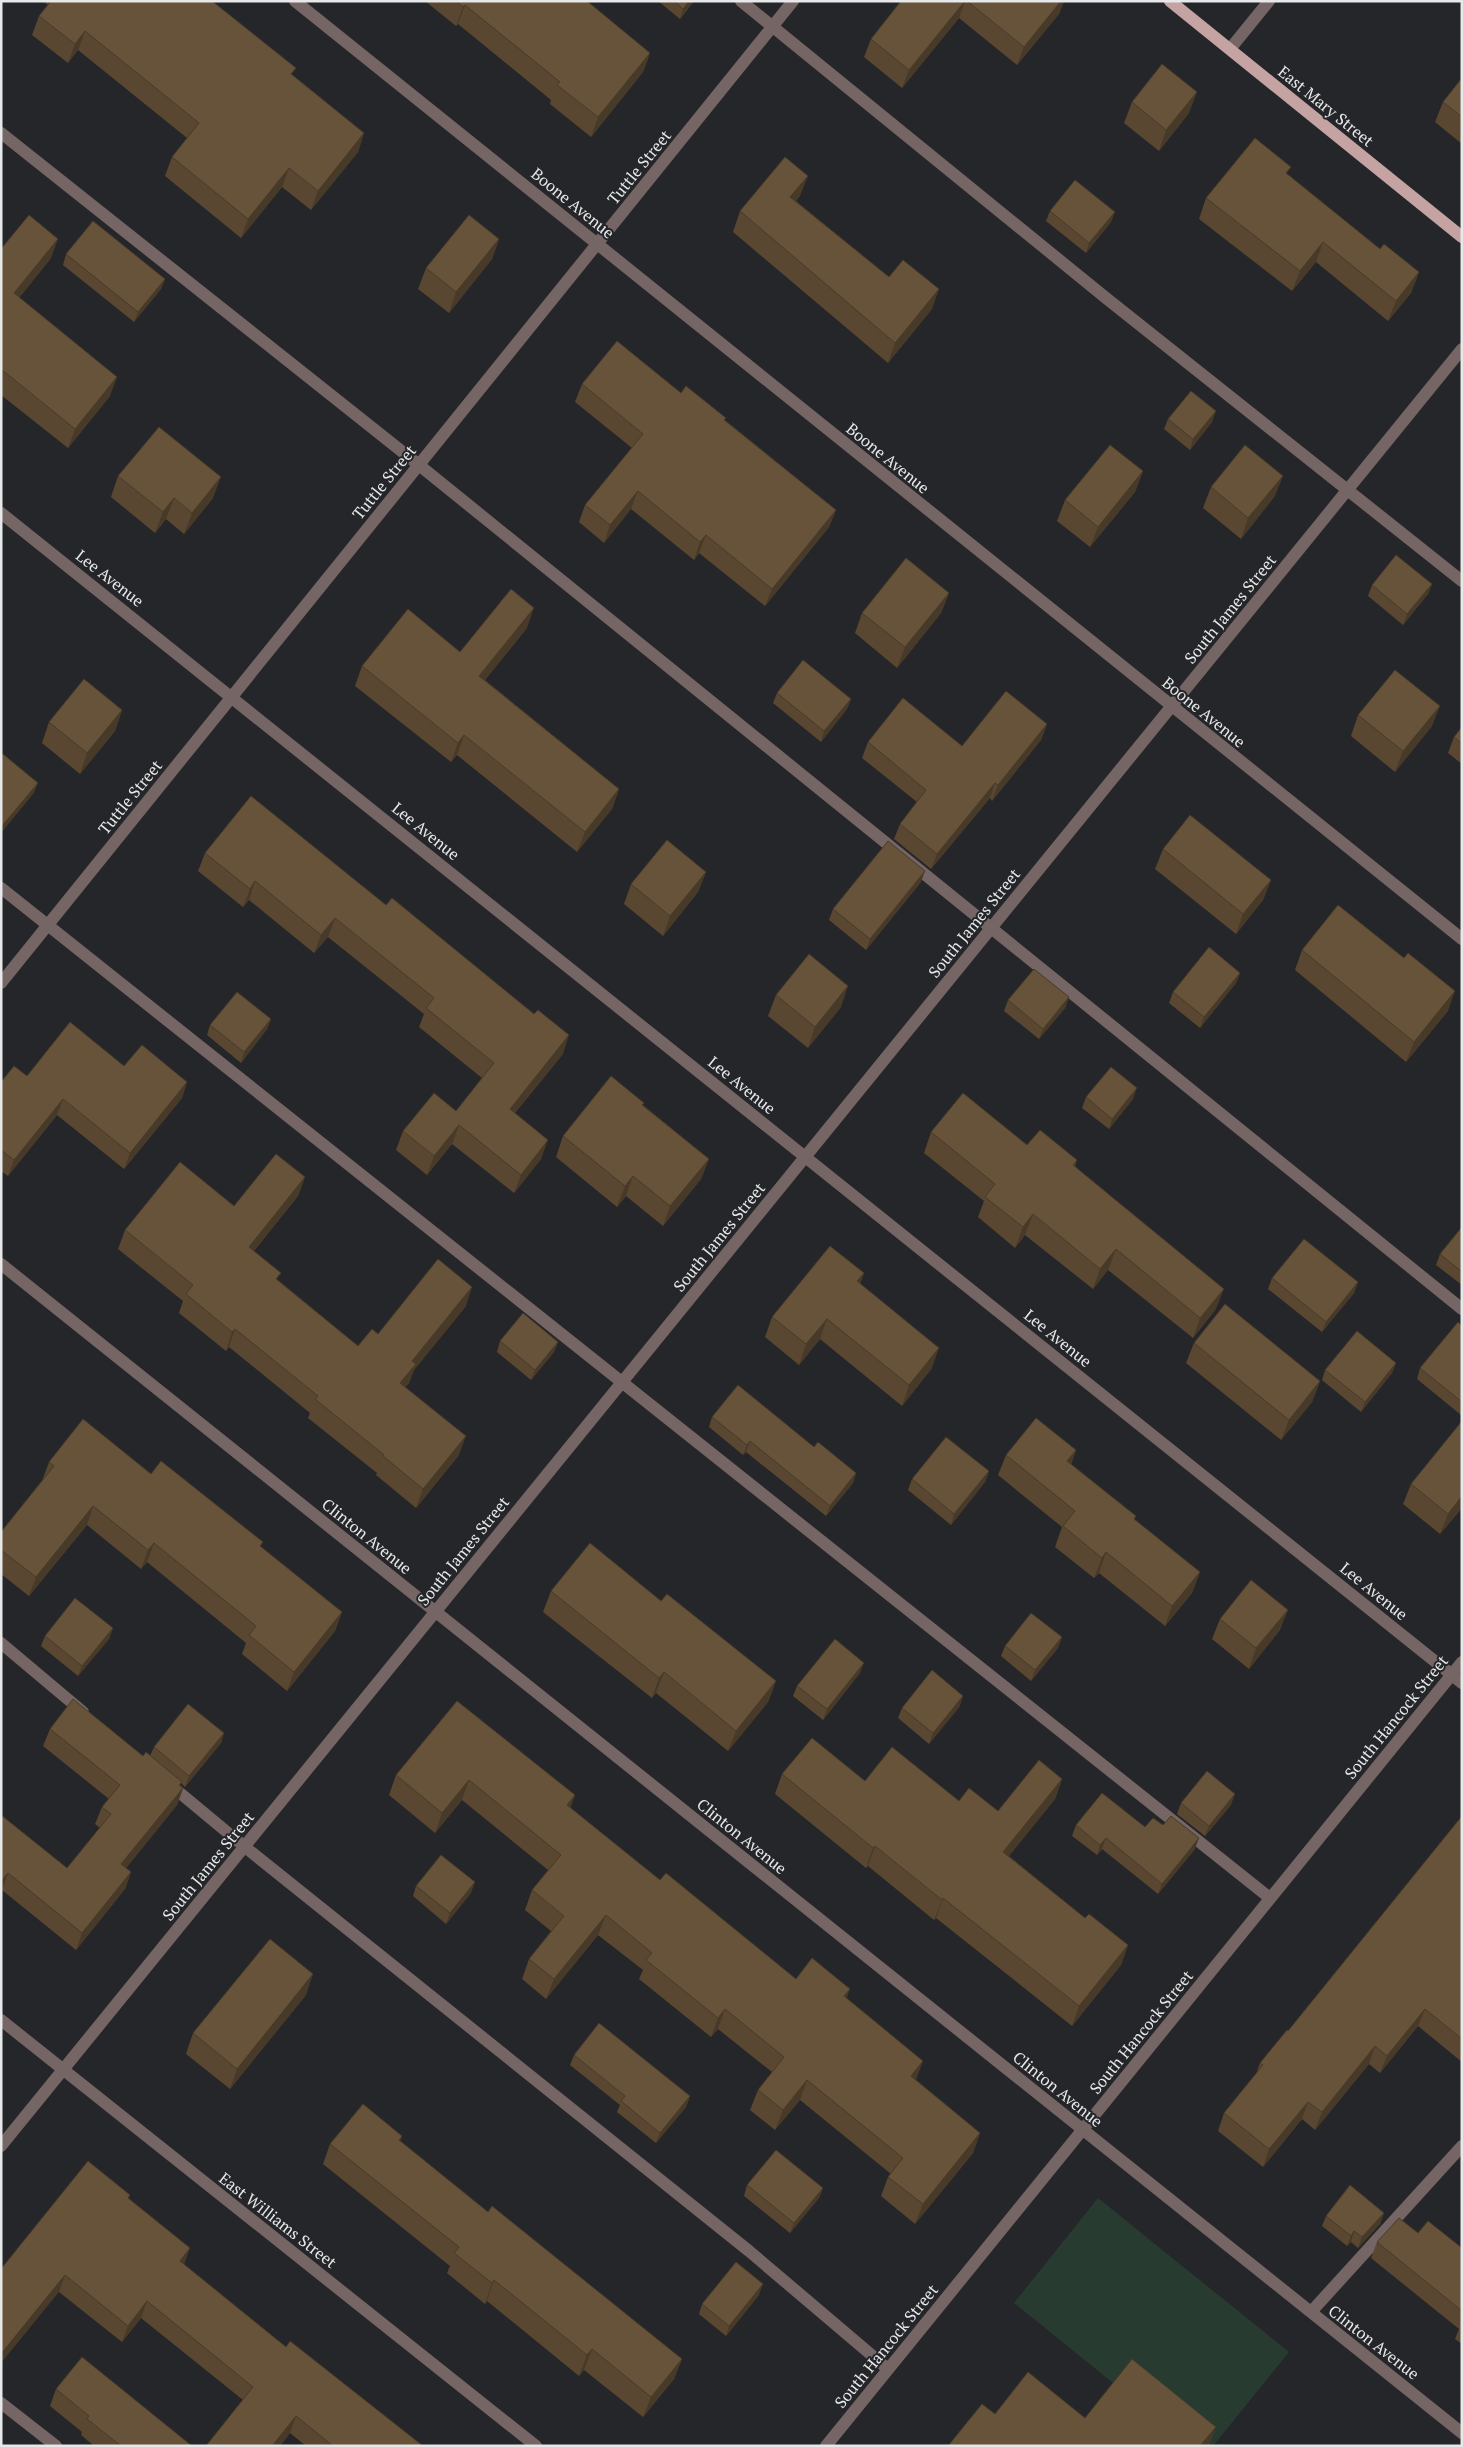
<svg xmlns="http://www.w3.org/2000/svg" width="1463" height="2447" font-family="'PT Serif',serif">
<rect width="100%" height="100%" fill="#252629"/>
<path fill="#273b31" d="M1098 2198 1289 2352 1213 2446H1191L1014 2303Z"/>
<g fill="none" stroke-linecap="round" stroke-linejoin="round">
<path stroke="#756564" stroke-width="12" d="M295 1 1462 939
M741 1 1106 298 1462 581
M1230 49 1269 1
M1 133 419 465 1462 1309
M1 513 1462 1683
M1 888 1270 1898
M1 983 793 1
M1 1264 1462 2433
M1 1643 83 1712
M168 1783 245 1847 749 2251 888 2369
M1 2020 536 2446
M1 2146 1462 349
M1311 2312 1462 2146
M1 2403 56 2446
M826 2446 1462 1662"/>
<path stroke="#c5a3a2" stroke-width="12" d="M1170 1 1462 237"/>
</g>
<path fill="#594732" d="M43 1H212L294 76 364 133 358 152 311 210 282 187 241 238 165 176 172 157 187 138 78 50 68 63 32 35 39 16 48 5Z
M425 1H517L650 53 643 72 591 137 550 104 551 100 458 24 456 26Z
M658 1H694L680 19Z
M900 1H1064L1059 14 1017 65 959 18 902 88 864 57 871 39 899 4Z
M1462 78V144L1435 122 1443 102Z
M1132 102 1189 113 1159 151 1124 123Z
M1288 175 1380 249 1419 272 1411 293 1388 321 1316 262 1292 291 1199 219 1206 198Z
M800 196 796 201 889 277 932 309 888 363 733 232 740 211Z
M1050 211 1111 222 1086 253 1046 221Z
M499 239 492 259 449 313 418 289 426 268Z
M1 249 51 258 19 298 110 396 68 448 1 395Z
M66 254 165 279 161 289 134 322 63 265Z
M582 384 725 420 836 510 829 527 765 606 699 553 694 560 631 509 604 543 579 522 585 505 632 448 575 402Z
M1168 419 1212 422 1190 450 1164 429Z
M1143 471 1135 492 1090 547 1057 521 1065 500Z
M118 476 213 498 184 534 166 519 155 533 111 497Z
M1211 487 1275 496 1241 539 1203 508Z
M1432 584 1428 594 1403 625 1368 596 1372 585Z
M949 593 941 613 897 668 855 633 862 613Z
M527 628 485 680 619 789 612 809 577 852 457 755 451 762 355 686 362 666 460 652Z
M777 693 851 699 847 709 821 742 773 703Z
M122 710 115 731 80 774 42 743 49 722Z
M1358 715 1432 726 1395 772 1351 736Z
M1047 724 1041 740 992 801 990 798 931 869 894 839 900 824 917 802 862 758 868 742 962 746Z
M1462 727V764L1448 753 1454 737Z
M251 796 563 1054 515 1113 541 1159 514 1193 452 1144 427 1175 396 1150 403 1131 456 1111 482 1078 419 1027 424 1014 328 937 314 953 249 900 243 907 198 871 205 853Z
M1163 849 1271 880 1263 900 1236 934 1155 869Z
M706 872 698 892 663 936 624 904 631 884Z
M921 882 866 950 829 920 833 909Z
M1302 950 1448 1011 1406 1062 1295 970Z
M1240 973 1236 983 1200 1028 1169 1003 1173 992Z
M776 995 841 1007 808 1048 768 1016Z
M1069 997 1065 1008 1039 1039 1004 1011 1008 1000Z
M271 1019 267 1029 241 1063 207 1035 210 1025Z
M124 1066 187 1082 182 1098 124 1169 57 1115 8 1176 1 1171V1082L27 1076Z
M1086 1097 1133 1099 1109 1129 1082 1108Z
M643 1105 709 1159 701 1179 663 1226 626 1196 617 1207 556 1157 563 1136Z
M931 1132 1027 1145 1077 1160 1075 1166 1216 1309 1193 1338 1108 1270 1093 1289 1025 1235 1015 1248 978 1217 984 1201 924 1153Z
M305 1177 298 1196 254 1251 278 1280 358 1346 378 1334 466 1306 414 1370 409 1383 405 1387 459 1455 416 1508 376 1475 377 1473 308 1418 310 1413 229 1347 226 1351 179 1313 183 1301 118 1249 125 1230 234 1206Z
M1462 1227V1285L1436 1265 1440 1254Z
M864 1273 860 1284 932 1368 902 1406 820 1339 799 1365 765 1337 772 1317Z
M1272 1278 1358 1282 1354 1293 1322 1332 1268 1289Z
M1462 1326V1414L1461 1415 1417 1379 1420 1368Z
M500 1341 558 1342 554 1352 531 1380 497 1352Z
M1194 1343 1320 1381 1312 1402 1281 1440 1186 1363Z
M1396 1363 1392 1373 1361 1412 1322 1380 1325 1370Z
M712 1417 814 1447 856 1473 853 1483 826 1516 746 1452 743 1455 709 1427Z
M1462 1421V1508L1440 1534 1403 1504 1411 1484Z
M1076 1450 1071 1464 1134 1519 1200 1572 1192 1593 1165 1626 1099 1573 1094 1578 1055 1547 1062 1527 998 1475 1006 1455Z
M49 1462 151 1474 261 1547 342 1612 335 1631 287 1691 242 1654 246 1643 147 1562 141 1569 87 1525 29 1596 1 1574V1532L42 1481Z
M989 1471 985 1482 951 1525 908 1490 912 1479Z
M551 1591 661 1601 776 1681 768 1702 728 1751 656 1693 652 1698 543 1612Z
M1220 1619 1280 1630 1249 1669 1212 1639Z
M113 1628 109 1639 78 1676 41 1646 45 1636Z
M1062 1637 1058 1648 1031 1681 1001 1656 1005 1646Z
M860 1673 823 1720 793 1696 797 1686Z
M457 1701 575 1795 570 1808 660 1880 796 1979 846 1998 916 2081 980 2133 973 2153 915 2224 881 2196 888 2177 891 2174 800 2100 775 2130 750 2110 758 2090 772 2072 718 2029 711 2037 639 1979 643 1970 598 1935 546 1999 522 1979 529 1959 551 1931 525 1910 532 1890 548 1870 462 1800 435 1833 389 1795 396 1775Z
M960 1706 929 1744 898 1718 902 1708Z
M50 1729 143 1756H150L154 1747 224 1733 221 1743 185 1787 181 1783 180 1785 183 1788 177 1805 126 1868 131 1872 125 1889 76 1950 2 1890 1 1891V1815L67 1868 100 1828 95 1824 102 1807 109 1799 43 1746Z
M782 1774 865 1781 959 1801 998 1811 1062 1779 1055 1799 1009 1856 1085 1918 1128 1945 1121 1965 1072 2026 936 1918 934 1920 868 1866 866 1868 775 1794Z
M1181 1803 1231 1805 1205 1836 1177 1814Z
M1462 1816V2062L1418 2026 1380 2073 1369 2064 1315 2130 1302 2119 1263 2167 1218 2131 1224 2113 1256 2074 1260 2063 1288 2031Z
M1076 1825 1145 1827 1163 1825 1195 1849 1158 1894 1102 1849 1097 1855 1072 1836Z
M416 1886 471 1893 446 1924 413 1896Z
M306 1995 230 2089 186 2054 193 2033Z
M574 2055 690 2096 686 2107 656 2143 617 2112 620 2105 570 2065Z
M402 2136 400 2141 488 2212 682 2359 674 2379 643 2417 584 2370 579 2376 487 2301 485 2304 447 2273 450 2266 323 2164 330 2144Z
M747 2185 823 2188 819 2198 790 2233 744 2196Z
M129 2198 184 2265 286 2347 423 2446H306L290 2433 280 2446H206L243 2400 141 2318 122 2342 59 2292 1 2269Z
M1384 2213 1380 2224 1358 2248 1351 2242 1347 2246 1322 2226 1326 2216Z
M1418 2233 1462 2248V2344L1455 2339 1459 2329 1371 2258 1377 2242Z
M759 2295 726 2336 699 2314 702 2304Z
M56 2389 192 2446H94L81 2435 82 2432 50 2406Z"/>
<path fill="#483a29" d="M689 1H694L680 19 683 9Z
M965 1 959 18 902 88 909 70Z
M1061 1H1064L1059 14 1017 65 1024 47Z
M465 5 458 24 456 26 463 7Z
M85 31 78 50 68 63 75 44Z
M650 53 643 72 591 137 598 117Z
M1197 92 1189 113 1159 151 1166 130Z
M364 133 358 152 311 210 318 191Z
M289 168 282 187 241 238 248 219Z
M808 176 800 196 783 217 790 197Z
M1115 212 1111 222 1086 253 1089 243Z
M58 239 51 258 7 313 14 293Z
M499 239 492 259 449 313 456 292Z
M1323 242 1316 262 1292 291 1300 271Z
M1419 272 1411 293 1388 321 1396 301Z
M165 279 161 289 134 322 138 312Z
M939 289 932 309 888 363 895 343Z
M117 377 110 396 68 448 75 429Z
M1216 411 1212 422 1190 450 1193 439Z
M1143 471 1135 492 1090 547 1098 527Z
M1283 476 1275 496 1241 539 1248 518Z
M221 477 213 498 184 534 192 513Z
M638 491 631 509 604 543 610 525Z
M174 498 166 519 155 533 163 512Z
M836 510 829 527 765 606 772 589Z
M706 535 699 553 694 560 700 542Z
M1432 584 1428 594 1403 625 1407 614Z
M949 593 941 613 897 668 905 647Z
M534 608 527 628 472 696 479 676Z
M851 699 847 709 821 742 824 731Z
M1440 706 1432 726 1395 772 1403 751Z
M122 710 115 731 80 774 87 753Z
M1047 724 1041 740 992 801 998 785Z
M464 735 457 755 451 762 458 743Z
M38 783 34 793 1 833 2 826Z
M995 783 990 798 931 869 937 854Z
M619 789 612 809 577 852 585 832Z
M925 871 921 882 866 950 870 939Z
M706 872 698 892 663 936 670 916Z
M1271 880 1263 900 1236 934 1243 914Z
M255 881 249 900 243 907 250 889Z
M335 918 328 937 314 953 321 935Z
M1240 973 1236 983 1200 1028 1204 1017Z
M848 986 841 1007 808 1048 815 1027Z
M1455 991 1448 1011 1406 1062 1414 1042Z
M1069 997 1065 1008 1039 1039 1043 1029Z
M271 1019 267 1029 241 1063 244 1052Z
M569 1035 563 1054 503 1128 510 1109Z
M187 1082 182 1098 124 1169 130 1153Z
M1137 1088 1133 1099 1109 1129 1112 1119Z
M63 1099 57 1115 8 1176 14 1160Z
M459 1125 452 1144 427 1175 434 1156Z
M548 1140 541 1159 514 1193 521 1175Z
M709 1159 701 1179 663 1226 670 1206Z
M633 1176 626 1196 617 1207 625 1186Z
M305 1177 298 1196 242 1265 249 1247Z
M1033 1214 1025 1235 1015 1248 1023 1227Z
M1116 1249 1108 1270 1093 1289 1100 1269Z
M864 1273 856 1294 857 1281Z
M1358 1282 1354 1293 1322 1332 1326 1322Z
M472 1287 466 1306 414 1370 409 1383 394 1402 400 1383 412 1361Z
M1224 1289 1216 1309 1193 1338 1200 1318Z
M827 1319 820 1339 799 1365 806 1344Z
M235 1329 229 1347 226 1351 232 1332Z
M558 1342 554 1352 531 1380 535 1370Z
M939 1348 932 1368 902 1406 909 1385Z
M1396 1363 1392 1373 1361 1412 1365 1402Z
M1320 1381 1312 1402 1281 1440 1289 1420Z
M466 1436 459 1455 416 1508 423 1489Z
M750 1441 746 1452 743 1455 747 1445Z
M1076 1450 1069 1471 1067 1461Z
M989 1471 985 1482 951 1525 954 1514Z
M856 1473 853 1483 826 1516 830 1506Z
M1462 1496V1508L1440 1534 1448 1514Z
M93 1506 87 1525 29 1596 36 1577Z
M154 1543 147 1562 141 1569 148 1550Z
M1106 1552 1099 1573 1094 1578 1102 1558Z
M1200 1572 1192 1593 1165 1626 1172 1606Z
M1288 1610 1280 1630 1249 1669 1256 1648Z
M342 1612 335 1631 287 1691 294 1672Z
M113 1628 109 1639 78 1676 82 1666Z
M1062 1637 1058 1648 1031 1681 1035 1670Z
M864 1663 860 1673 823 1720 827 1709Z
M664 1672 656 1693 652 1698 659 1678Z
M776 1681 768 1702 728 1751 736 1731Z
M963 1696 960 1706 929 1744 933 1733Z
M224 1733 221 1743 185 1787 189 1776Z
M1062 1779 1055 1799 996 1872 1003 1852Z
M469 1780 462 1800 435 1833 442 1813Z
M182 1782 176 1796 183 1788 177 1805 115 1882 121 1864Z
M1235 1794 1231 1805 1205 1836 1209 1826Z
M575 1795 568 1815 567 1805Z
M1106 1838 1102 1849 1097 1855 1100 1845Z
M1199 1838 1195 1849 1158 1894 1162 1884Z
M875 1846 868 1866 866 1868 873 1848Z
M131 1872 125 1889 76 1950 82 1933Z
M8 1873 2 1890 1 1891V1881Z
M475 1882 471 1893 446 1924 450 1913Z
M943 1898 936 1918 934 1920 942 1900Z
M606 1915 598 1935 546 1999 554 1979Z
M1128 1945 1121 1965 1072 2026 1079 2006Z
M313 1974 306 1995 230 2089 237 2069Z
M850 1989 843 2008 844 1996Z
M725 2009 718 2029 711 2037 718 2018Z
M1425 2009 1418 2026 1380 2073 1387 2056Z
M1375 2046 1369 2064 1315 2130 1322 2112Z
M923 2061 916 2080 903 2096 911 2076Z
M807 2080 800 2100 775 2130 783 2110Z
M690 2096 686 2107 656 2143 660 2133Z
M1308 2102 1302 2119 1263 2167 1269 2149Z
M980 2133 973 2153 915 2224 923 2204Z
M823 2188 819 2198 790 2233 794 2223Z
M1384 2213 1380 2224 1358 2248 1362 2237Z
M1354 2231 1351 2242 1347 2246 1351 2236Z
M190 2248 184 2265 180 2261Z
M65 2275 59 2292 1 2363V2354Z
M494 2280 487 2301 485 2304 492 2283Z
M763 2284 759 2295 726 2336 729 2326Z
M147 2301 141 2318 122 2342 128 2326Z
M592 2349 584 2370 579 2376 587 2355Z
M682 2359 674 2379 643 2417 651 2397Z
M296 2416 290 2433 280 2446H272Z
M1216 2427 1209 2446H1200Z"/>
<path fill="#67533a" stroke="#483a29" d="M51 1H212L296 68 291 74 364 133 318 191 289 168 248 219 172 157 199 123 85 31 75 44 39 16Z
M456 1H587L650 53 598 117 557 85 560 82 465 5 463 7Z
M674 1H689L683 9Z
M901 1H965L909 70 871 39Z
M967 1H1061L1024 47Z
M1162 64 1197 92 1166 130 1132 102Z
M1462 78V117L1443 102Z
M1255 138 1291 167 1286 173 1380 249 1384 244 1419 272 1396 301 1323 242 1300 271 1206 198Z
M785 157 808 176 790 197 889 277 903 260 939 289 895 343 740 211Z
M1075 180 1115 212 1089 243 1050 211Z
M29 215 58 239 14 293 117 377 75 429 1 369V249Z
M469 215 499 239 456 292 426 268Z
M93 221 165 279 138 312 66 254Z
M617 341 681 393 686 386 726 418 724 420 836 510 772 589 706 535 700 542 638 491 610 525 585 505 643 434 582 384Z
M1191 391 1216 411 1193 439 1168 419Z
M159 427 221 477 192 513 174 498 163 512 118 476Z
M1110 445 1143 471 1098 527 1065 500Z
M1245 445 1283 476 1248 518 1211 487Z
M1396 555 1432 584 1407 614 1372 585Z
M906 558 949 593 905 647 862 613Z
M511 589 534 608 479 676 619 789 585 832 464 735 458 743 362 666 408 609 460 652Z
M803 660 851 699 824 731 777 693Z
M1395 670 1440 706 1403 751 1358 715Z
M84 679 122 710 87 753 49 722Z
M1006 691 1047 724 998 785 995 783 937 854 900 824 926 790 868 742 903 698 962 746Z
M1462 727V744L1454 737Z
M3 754 38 783 2 826H1V756Z
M251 796 386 905 392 898 534 1014 538 1010 569 1035 510 1109 548 1140 521 1175 459 1125 434 1156 403 1131 434 1093 456 1111 494 1063 426 1008 434 998 335 918 321 935 255 881 250 889 205 853Z
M1190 815 1271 880 1243 914 1163 849Z
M667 840 706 872 670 916 631 884Z
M888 841 925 871 870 939 833 909Z
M1338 905 1404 958 1408 953 1455 991 1414 1042 1302 950Z
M1209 947 1240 973 1204 1017 1173 992Z
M809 954 848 986 815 1027 776 995Z
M1034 969 1069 997 1043 1029 1008 1000Z
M237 992 271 1019 244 1052 210 1025Z
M70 1022 124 1066 142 1045 187 1082 130 1153 63 1099 14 1160 1 1150V1082L14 1066 27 1076Z
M1111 1067 1137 1088 1112 1119 1086 1097Z
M611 1076 644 1103 642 1105 709 1159 670 1206 633 1176 625 1186 563 1136Z
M963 1093 1027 1145 1040 1130 1077 1160 1073 1165 1224 1289 1200 1318 1116 1249 1100 1269 1033 1214 1023 1227 985 1197 995 1184 931 1132Z
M276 1154 305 1177 249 1247 281 1273 276 1279 358 1346 372 1329 378 1334 438 1259 472 1287 412 1361 416 1364 400 1383 466 1436 423 1489 383 1456 384 1455 315 1399 318 1396 235 1329 232 1332 186 1294 193 1285 125 1230 180 1162 234 1206Z
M1462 1227V1272L1440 1254Z
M1304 1239 1358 1282 1326 1322 1272 1278Z
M830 1246 864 1273 857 1281 939 1348 909 1385 827 1319 806 1344 772 1317Z
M1225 1304 1320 1381 1289 1420 1194 1343Z
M523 1313 558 1342 535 1370 500 1341Z
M1458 1322 1462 1326V1402L1420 1368Z
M1357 1331 1396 1363 1365 1402 1325 1370Z
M738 1385 814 1447 818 1442 856 1473 830 1506 750 1441 747 1445 712 1417Z
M1036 1418 1076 1450 1067 1461 1136 1516 1134 1519 1200 1572 1172 1606 1106 1552 1102 1558 1063 1526 1075 1511 1006 1455Z
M83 1419 151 1474 161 1461 263 1542 260 1546 342 1612 294 1672 249 1635 256 1626 154 1543 148 1550 93 1506 36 1577 1 1550V1532L54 1466 49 1462Z
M1462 1421V1496L1448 1514 1411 1484Z
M946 1437 989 1471 954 1514 912 1479Z
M590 1543 661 1601 667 1594 776 1681 736 1731 664 1672 659 1678 551 1591Z
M1251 1580 1288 1610 1256 1648 1220 1619Z
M75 1598 113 1628 82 1666 45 1636Z
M1031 1613 1062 1637 1035 1670 1005 1646Z
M835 1639 864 1663 827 1709 797 1686Z
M932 1670 963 1696 933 1733 902 1708Z
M73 1699 143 1756 146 1752 182 1782 179 1785 183 1788 121 1864 131 1872 82 1933 8 1873 1 1881V1815L67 1868 111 1814 102 1807 120 1785 50 1729Z
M457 1701 575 1795 567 1805 660 1880 666 1873 796 1979 812 1958 850 1989 844 1996 923 2061 911 2076 980 2133 923 2204 888 2177 903 2158 807 2080 783 2110 758 2090 784 2057 725 2009 718 2018 646 1960 652 1953 606 1915 554 1979 529 1959 564 1916 532 1890 561 1855 469 1780 442 1813 396 1775Z
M188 1704 224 1733 189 1776 154 1747Z
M812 1738 865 1781 892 1747 959 1801 969 1788 998 1811 1039 1760 1062 1779 1003 1852 1085 1918 1089 1914 1128 1945 1079 2006 943 1898 942 1900 875 1846 873 1848 782 1774Z
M1207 1771 1235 1794 1209 1826 1181 1803Z
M1102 1793 1145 1827 1153 1818 1163 1825 1171 1816 1199 1838 1162 1884 1106 1838 1100 1845 1076 1825Z
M1462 1816V2039L1425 2009 1387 2056 1375 2046 1322 2112 1308 2102 1269 2149 1224 2113 1263 2065 1260 2063 1287 2030 1288 2031Z
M441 1855 475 1882 450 1913 416 1886Z
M270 1939 313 1974 237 2069 193 2033Z
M599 2023 690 2096 660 2133 621 2101 625 2096 574 2055Z
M363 2104 402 2136 399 2140 488 2212 492 2206 682 2359 651 2397 592 2349 587 2355 494 2280 492 2283 454 2253 459 2247 330 2144Z
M776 2150 823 2188 794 2223 747 2185Z
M88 2161 130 2195 128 2198 190 2248 180 2261 286 2347 290 2341 423 2446H333L296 2416 272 2446H206L253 2387 147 2301 128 2326 65 2275 1 2354V2269Z
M1350 2185 1384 2213 1362 2237 1354 2231 1351 2236 1326 2216Z
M1399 2218 1418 2233 1428 2221 1462 2248V2311L1377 2242Z
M736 2262 763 2284 729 2326 702 2304Z
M82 2357 192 2446H121L87 2419 89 2416 56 2389Z
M1132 2359 1216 2427 1200 2446H948L982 2404 995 2414 1028 2372 1085 2418Z"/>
<g text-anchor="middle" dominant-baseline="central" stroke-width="4" stroke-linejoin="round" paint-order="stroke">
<g font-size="16" fill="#e7e8ea" stroke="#252629">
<text transform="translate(1326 106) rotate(39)">East Mary Street</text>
<text transform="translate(639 167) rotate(-51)">Tuttle Street</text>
<text transform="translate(573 203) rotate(39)">Boone Avenue</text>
<text transform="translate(888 458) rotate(39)">Boone Avenue</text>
<text transform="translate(384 482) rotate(-51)">Tuttle Street</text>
<text transform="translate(110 578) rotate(38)">Lee Avenue</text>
<text transform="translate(1230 609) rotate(-51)">South James Street</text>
<text transform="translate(1204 712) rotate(39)">Boone Avenue</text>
<text transform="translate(130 797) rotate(-51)">Tuttle Street</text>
<text transform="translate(426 831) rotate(39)">Lee Avenue</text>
<text transform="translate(974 923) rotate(-51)">South James Street</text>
<text transform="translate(742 1085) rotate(39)">Lee Avenue</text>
<text transform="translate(719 1237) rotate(-51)">South James Street</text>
<text transform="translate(1058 1338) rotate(39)">Lee Avenue</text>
<text transform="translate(367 1536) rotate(39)">Clinton Avenue</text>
<text transform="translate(463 1551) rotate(-51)">South James Street</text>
<text transform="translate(1374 1591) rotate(39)">Lee Avenue</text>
<text transform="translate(1396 1717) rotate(-51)">South Hancock Street</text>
<text transform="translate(742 1836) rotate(39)">Clinton Avenue</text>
<text transform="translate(208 1866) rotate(-51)">South James Street</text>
<text transform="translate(1141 2032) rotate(-51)">South Hancock Street</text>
<text transform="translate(1058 2089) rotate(39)">Clinton Avenue</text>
<text transform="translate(278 2220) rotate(38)">East Williams Street</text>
<text transform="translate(1374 2342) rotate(38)">Clinton Avenue</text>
<text transform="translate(886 2346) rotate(-51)">South Hancock Street</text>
</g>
</g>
<rect width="1463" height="2447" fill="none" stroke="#e7e8ea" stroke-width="5"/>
</svg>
